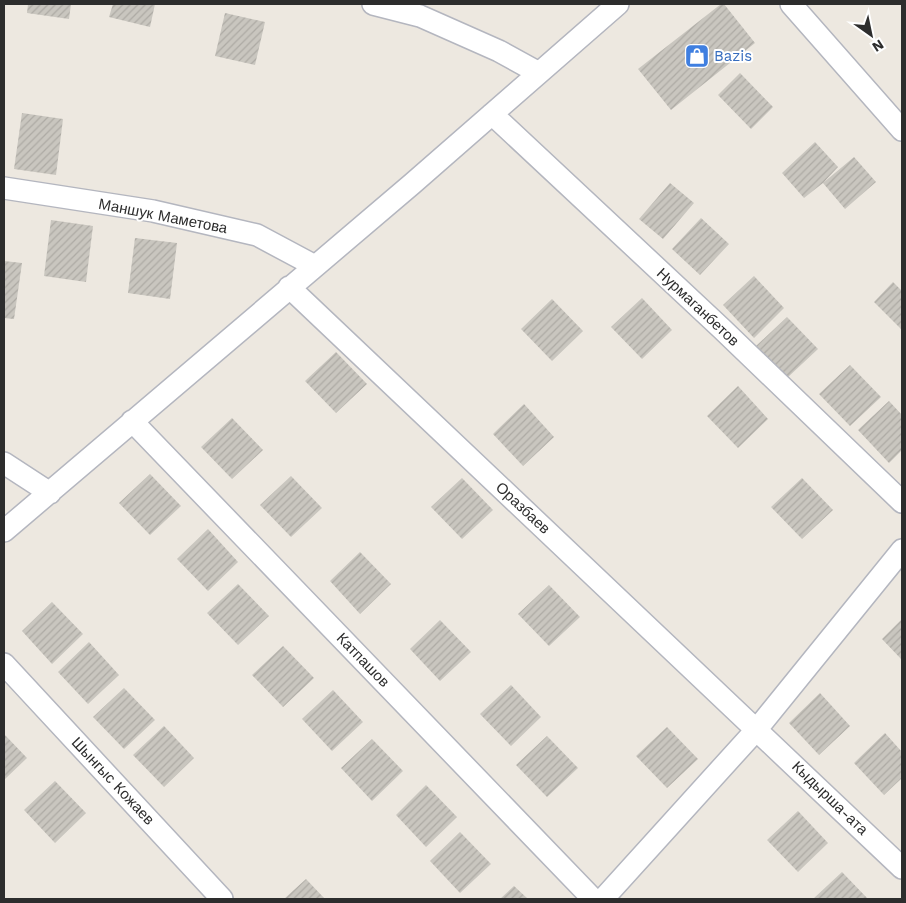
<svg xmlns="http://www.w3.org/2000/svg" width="906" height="903" font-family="'Work Sans',sans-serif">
<defs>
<pattern id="building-hatch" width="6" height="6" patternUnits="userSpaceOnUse" patternTransform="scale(1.25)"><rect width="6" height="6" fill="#c9c6bf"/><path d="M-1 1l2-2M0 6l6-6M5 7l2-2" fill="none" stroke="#adaaa4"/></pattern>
</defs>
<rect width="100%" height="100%" fill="#ede8e0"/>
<path fill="url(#building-hatch)" d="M28 4H71L69 19 27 13Z
M113 4H155L150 27 109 17Z
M721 4H724L755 43 671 110 638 69Z
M225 13 265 22 255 65 215 56Z
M740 73 773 107 751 129 718 95Z
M22 113 63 119 56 175 14 169Z
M815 142 838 167 823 183 804 198 782 173Z
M854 157 876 182 845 209 823 183Z
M670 183 694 203 663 239 639 219Z
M701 218 729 244 700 275 672 249Z
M51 220 93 226 86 282 44 276Z
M135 238 177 243 170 299 128 293Z
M4 261 22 263 14 319 4 318Z
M754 276 784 308 754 338 723 305Z
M893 282 902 291V330L874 302Z
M642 298 672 330 642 359 611 327Z
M552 299 583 331 552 361 521 329Z
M787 317 818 349 787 378 756 346Z
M336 352 367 384 336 413 305 381Z
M850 365 881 397 850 426 819 394Z
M738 386 768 419 738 448 707 416Z
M889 401 902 415V450L889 463 858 430Z
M524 404 554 437 523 466 493 434Z
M232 418 263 450 232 479 201 447Z
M150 474 181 506 150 535 119 503Z
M291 476 322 508 291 537 260 505Z
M462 478 493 510 462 539 431 507Z
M802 478 833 510 802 539 771 507Z
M208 529 238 562 208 591 177 559Z
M360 552 391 584 360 614 330 581Z
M238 584 269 616 238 645 207 613Z
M549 585 580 617 549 646 518 614Z
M52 602 83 634 52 664 22 631Z
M902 619V660L882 639Z
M440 620 471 652 440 681 410 649Z
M89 642 119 675 88 704 58 672Z
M283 646 314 678 283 707 252 675Z
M511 685 541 717 511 746 480 714Z
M124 688 155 720 124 749 93 717Z
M333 690 363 722 332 751 302 719Z
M820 693 850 726 819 755 789 723Z
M164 726 194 758 164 787 133 755Z
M667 727 698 759 667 788 636 756Z
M885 733 902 752V778L884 795 854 763Z
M4 734 27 758 4 780Z
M547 736 578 768 547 797 516 765Z
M372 739 403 771 372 801 341 768Z
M55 781 86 813 55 843 24 810Z
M426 785 457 817 426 847 396 815Z
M798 811 828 843 798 872 767 840Z
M460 832 491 864 460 893 430 861Z
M842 872 868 899H813Z
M306 879 325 899H284Z
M514 886 528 899H500Z"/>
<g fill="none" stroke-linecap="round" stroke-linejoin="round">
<defs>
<path id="minor" d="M373 4 420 16 499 51 539 73
M791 4 902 130
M492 114 721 328 902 502
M4 188 153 211 257 235 315 266
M289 287 902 868
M132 421 593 899
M4 463 50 493
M4 531 412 184 618 4
M4 664 222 899
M603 899 757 729 902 550"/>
</defs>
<use href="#minor" stroke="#b4b6bf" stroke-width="24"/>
<use href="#minor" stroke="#fff" stroke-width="21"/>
</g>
<defs>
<symbol id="shop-square" viewBox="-11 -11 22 22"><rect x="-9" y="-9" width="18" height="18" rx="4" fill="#3f7fe0" stroke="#fff"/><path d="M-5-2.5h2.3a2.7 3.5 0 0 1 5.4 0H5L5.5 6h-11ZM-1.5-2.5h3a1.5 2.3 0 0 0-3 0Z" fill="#fff"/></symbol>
</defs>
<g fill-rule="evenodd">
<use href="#shop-square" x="683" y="42" width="28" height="28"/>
</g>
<g text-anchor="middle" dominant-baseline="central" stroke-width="4" stroke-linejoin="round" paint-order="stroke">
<g font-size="15" fill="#366cbe" stroke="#fff" text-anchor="start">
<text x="714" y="56">Bazis</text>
</g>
<g font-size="15" fill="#2d2d2d" stroke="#fff">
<text transform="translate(163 216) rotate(11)">Маншук Маметова</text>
<text transform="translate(698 307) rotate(43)">Нурмаганбетов</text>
<text transform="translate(523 508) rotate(43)">Оразбаев</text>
<text transform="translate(363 660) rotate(46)">Катпашов</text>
<text transform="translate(113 781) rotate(47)">Шынгыс Кожаев</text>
<text transform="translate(830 798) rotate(44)">Кыдырша-ата</text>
</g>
</g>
<rect width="906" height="903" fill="none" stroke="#2d2d2d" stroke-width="10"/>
<g transform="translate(871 35) rotate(147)" stroke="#ffffff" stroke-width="4" paint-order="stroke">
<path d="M0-4L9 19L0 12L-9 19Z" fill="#2d2d2d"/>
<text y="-8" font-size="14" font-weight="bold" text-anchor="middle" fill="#2d2d2d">N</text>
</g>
</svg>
